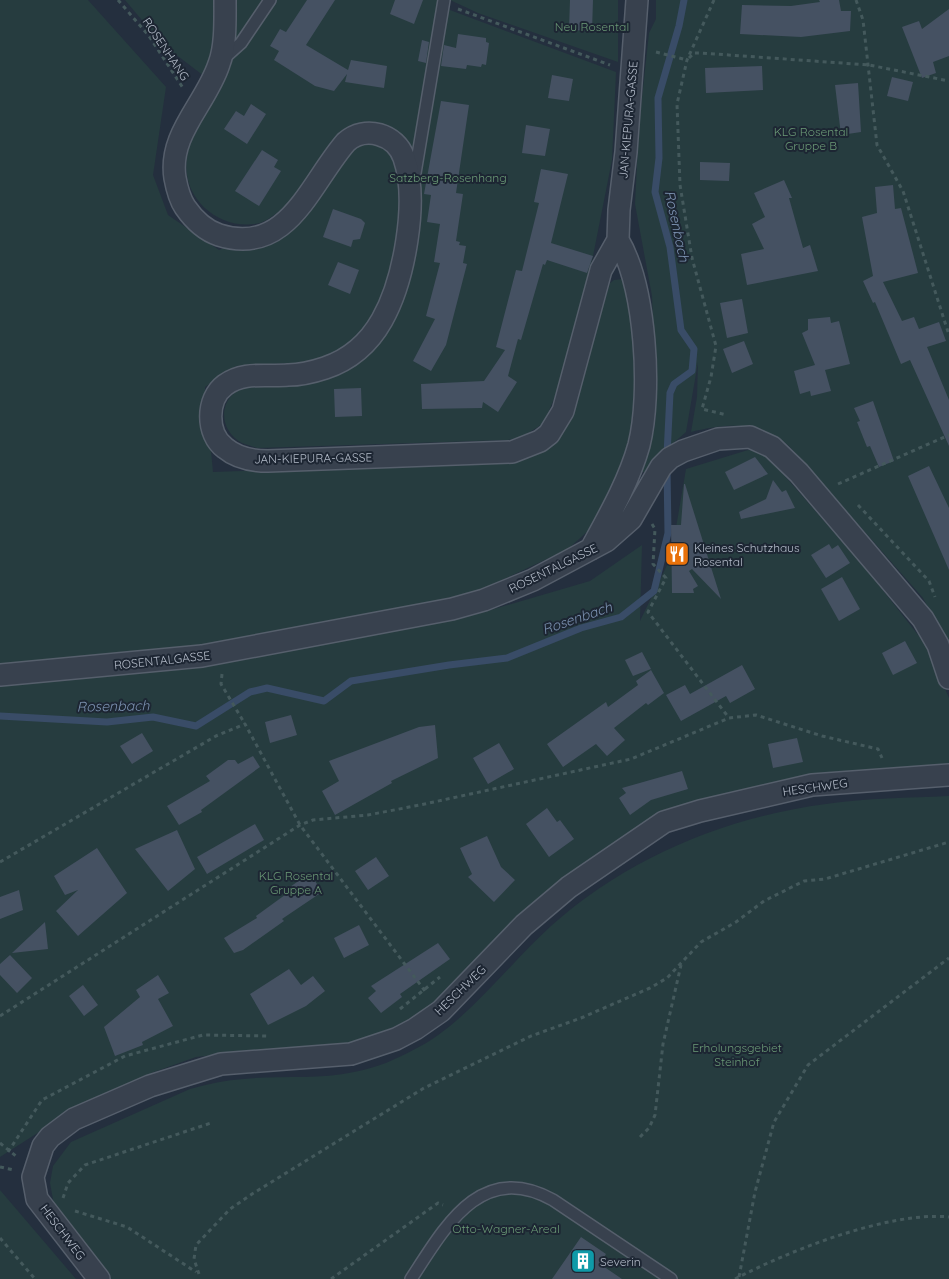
<svg xmlns="http://www.w3.org/2000/svg" width="949" height="1279" font-family="Quicksand,sans-serif">
<rect width="100%" height="100%" fill="#242f3e"/>
<path fill="#263c3f" d="M0 0H88L166 87 153 175 168 215 219 250 286 222 283 209C276 213 267 221 260 223 220 232 180 198 187 157 191 131 208 111 221 89L162 44 125 0H444L450 10 616 72 612 160 593 256 558 389 544 423 522 437 508 440 257 448C252 446 247 445 242 443 221 432 217 404 238 390 253 380 277 383 295 382L290 363 236 366 205 387 213 472 472 463 530 458 550 446 562 434 570 417 610 283 614 280 623 279 626 282 633 336 637 408 628 455 589 530 568 549 479 591 412 606 200 646 0 666Z
M450 0H618V62L478 13Z
M656 0H949V658L934 619 923 598 789 446C758 421 729 423 691 432L697 397 698 362 686 432 663 452 647 472H639L654 431 656 414 652 296 635 204 639 125 649 33 656 19Z
M748 450 757 451 770 459 867 570 926 645 949 698V764L806 776 660 811 569 875 519 915 438 1001 408 1022 340 1047 267 1049 196 1057 154 1072 86 1102 0 1157V684L203 666 463 618 590 581 642 545 640 621 671 557 686 469Z
M949 796V1279H111L54 1205 50 1183 53 1166 71 1142 190 1089C208 1084 226 1080 244 1079 281 1075 318 1080 354 1072 377 1068 397 1059 417 1048 465 1024 510 963 551 926 627 858 726 817 826 804 867 798 908 798 949 796Z
M0 1190 76 1279H0Z"/>
<g fill="none" stroke-linecap="round" stroke-linejoin="round">
<path stroke="#394c67" stroke-width="7" d="M667 455 670 393 674 384 692 371 694 349 681 330 670 247 655 192 659 158 658 98 679 26 684 0
M0 716 107 722 153 717 196 726 250 692 267 688 324 701 351 681 449 665 507 658 581 628 621 617 654 591 668 533 667 468"/>
</g>
<path fill="#455162" d="M307 0H335L306 45 348 70 351 60 387 66 384 88 345 82 347 74 334 91 315 86 274 60 279 51 270 46 280 29 286 32Z
M395 0H423L414 24 390 14Z
M570 0H593L592 31 569 30Z
M819 0H839L841 11H851L850 31 801 37 740 34 742 5 791 6 820 2Z
M949 9V56L933 62 936 73 922 78 902 27 919 21 922 29Z
M458 34 486 38V42L489 43 486 65 482 64 481 67 467 65 466 69 441 66 444 45 456 48Z
M422 40 429 42 426 63 418 61Z
M762 66 763 90 706 93 705 68Z
M552 75 573 79 569 101 548 98Z
M892 77 913 82 908 101 887 96Z
M858 83 861 132 841 135 835 85Z
M441 101 469 105 456 193 463 194 456 241 460 242 459 245 466 246 463 263 467 264 446 345 431 371 413 361 435 319 426 316 440 263 434 262 440 224 427 222 431 195 424 194Z
M251 104 266 114 247 144 224 129 236 111 244 116Z
M526 125 550 129 545 156 522 153Z
M262 150 278 160 274 167 281 171 259 206 235 191Z
M700 162 730 163 729 181 700 180Z
M541 169 568 174 551 243 593 256 587 273 547 260 545 265 543 264 521 340 518 339 508 376 517 382 498 412 483 402 482 408 422 409 421 384 484 381 505 350 496 347 516 270 522 271 539 203 534 202Z
M784 180 792 198H789L803 248 810 245 818 271 747 285 741 254 764 249 752 224 765 217 754 193Z
M893 185 895 209 901 208 918 273 883 282 902 321 914 317 919 329 939 322 946 341 927 347 949 400V446L910 360 901 364 875 302 873 303 863 281 873 276 862 217 877 213 875 187Z
M333 209 361 219 365 223 360 239 353 240 351 247 323 237Z
M338 262 359 270 350 294 328 285Z
M742 299 748 333 727 338 720 303Z
M830 317 831 323 839 321 850 364 825 370 831 391 811 396 810 391 800 394 794 371 815 365 802 333 808 330V319Z
M744 341 753 364 732 373 723 349Z
M361 388 362 416 335 417 334 389Z
M873 401 894 461 879 467 870 446 867 447 857 422 860 421 854 408Z
M755 457 768 474 734 490 725 472Z
M929 466 949 508V570L908 476Z
M773 480 782 492 786 490 795 508 741 519 739 512 766 499Z
M684 484H685L721 599 692 569 689 571 698 586 693 589 694 593H672L671 525H681Z
M829 544 832 549 838 545 850 563 826 578 811 555Z
M842 577 860 609 839 621 821 589Z
M905 641 917 663 893 675 882 653Z
M642 652 651 669 633 676 625 660Z
M742 665 755 689 730 703 726 696 681 721 666 695 685 685 690 694Z
M651 670 664 693 648 705 646 703 614 728 625 740 607 756 596 744 563 767 547 744 606 702 608 707 638 685 636 681Z
M291 715 297 735 270 743 265 722Z
M435 725 438 758 391 781 392 783 335 815 322 791 339 781 329 761 419 727Z
M142 733 153 751 132 764 120 746Z
M797 738 803 762 773 768 768 744Z
M499 743 514 769 488 784 473 758Z
M253 756 260 767 201 810 202 812 179 825 167 806 210 781 206 776 228 760H235L238 764Z
M682 771 688 789 651 800 630 815 619 798 626 793 622 788Z
M547 808 557 822 560 820 574 839 549 857 526 824Z
M255 824 264 840 207 874 197 857Z
M177 830 195 869 168 891 135 849Z
M487 836 501 867 515 880 494 902 468 877 472 874 460 848Z
M97 848 127 893 78 936 56 911 78 890 65 895 54 876Z
M376 857 389 876 368 890 355 871Z
M310 873 322 892 282 919 284 921 243 950 234 953 224 938 257 918 256 916 289 892 287 889Z
M19 890 23 910 0 919V897Z
M45 922 48 949 12 953Z
M359 925 369 945 344 958 334 938Z
M438 943 450 959 400 994 402 997 381 1013 368 998 376 991 371 986Z
M10 955 32 978 17 993 0 975V964Z
M289 969 301 985 313 976 325 991 306 1006 268 1025 250 994Z
M158 975 169 993 158 999 173 1026 142 1042 143 1045 115 1056 104 1027 140 997 136 990Z
M83 985 98 1005 84 1016 69 996Z
M581 1237 606 1254 600 1264 622 1279H552Z"/>
<g fill="none" stroke-linecap="round" stroke-linejoin="round">
<defs>
<path id="service" d="M222 60 241 43 270 0
M414 179 444 0
M411 1279C445 1227 481 1160 553 1200L671 1279"/>
<path id="minor" d="M225 0C225 19 226 46 219 64 206 104 168 134 175 178 177 189 179 198 185 207 194 220 204 230 219 235 288 257 310 183 346 142 365 125 396 134 404 158 419 201 404 281 382 320 369 343 349 360 325 368 313 372 300 375 288 375 266 377 244 371 225 385 206 399 206 434 225 448 237 458 253 461 268 461L512 452 540 441 549 434 563 411 601 270 618 240 619 210 626 152 637 0
M591 549C609 516 629 481 639 445 652 393 646 287 618 240
M0 675 202 656 452 609 484 600 533 580 606 541 631 519 661 467 670 458 683 451 718 439 750 437 772 447 799 473 923 619 938 645 949 678
M99 1279 37 1199 33 1177 43 1146 50 1137 74 1119 150 1086 221 1064 351 1054 396 1039 415 1029 441 1011 524 925 569 887 664 822 700 811 812 785 949 775"/>
</defs>
<use href="#service" stroke="#565f6c" stroke-width="14"/>
<use href="#minor" stroke="#565f6c" stroke-width="24"/>
<path stroke="#44595c" stroke-width="3" stroke-dasharray="4 4" stroke-linecap="butt" d="M118 0 149 36 183 88
M714 0 687 60 677 104 680 185 692 258 716 346 711 377 702 409 727 415
M856 0 863 20 877 145 903 191 949 335
M458 9 610 65
M656 52 687 60
M689 58 694 53H701L869 65 949 81
M838 484 949 435
M858 505 929 581 935 597
M652 524 655 529 653 564 666 578 648 612 729 718
M222 674 221 684 245 724
M0 862 216 736 245 724 300 825 425 991
M400 1009 440 977
M0 1016 300 825 313 820 368 815 420 805 631 759 729 718 756 715 822 736 878 749 882 758
M640 1137 649 1128 655 1115 663 1044 681 965
M0 1143 17 1157
M8 1152 42 1100 125 1056 203 1035 268 1036
M0 1167 14 1170
M63 1198 68 1183 85 1165 211 1123
M75 1211 127 1227 196 1272
M0 1238 35 1279
M199 1274 194 1259 196 1245 230 1209 252 1194 424 1088 531 1036 581 1018 650 988 667 978 701 942 736 922 764 901 804 881 825 879 949 842
M739 1277 755 1192 774 1122 808 1065 949 958
M331 1279 438 1203 443 1205
M735 1279C788 1251 889 1211 949 1217"/>
<use href="#service" stroke="#38414e" stroke-width="11"/>
<use href="#minor" stroke="#38414e" stroke-width="21"/>
</g>
<defs>
<symbol id="restaurant-square" viewBox="-11 -11 22 22"><rect x="-9" y="-9" width="18" height="18" rx="4" fill="#e8710a" stroke="#1d2633"/><path d="M-5-6h1v4h1v-4h1v4h1v-4h1v5L-1.5 .5V6h-2V.5L-5-1ZM5-6V6H3V1.5H1.5Q1.5-4 5-6Z" fill="#fff"/></symbol>
<symbol id="building-square" viewBox="-11 -11 22 22"><rect x="-9" y="-9" width="18" height="18" rx="4" fill="#0f9aa8" stroke="#1d2633"/><path d="M-4-6H4V6H1V3H-1V6H-4ZM-2.5-4.3h1.7v1.8h-1.7ZM.8-4.3h1.7v1.8H.8ZM-2.5-1h1.7V.8h-1.7ZM.8-1h1.7V.8H.8Z" fill="#fff"/></symbol>
</defs>
<g fill-rule="evenodd">
<use href="#restaurant-square" x="663" y="540" width="28" height="28"/>
<use href="#building-square" x="569" y="1247" width="28" height="28"/>
</g>
<g text-anchor="middle" dominant-baseline="central" stroke-width="4" stroke-linejoin="round" paint-order="stroke">
<g font-size="12" fill="#6b9a76" stroke="#1d2633">
<text x="592" y="26">Neu Rosental</text>
<text x="811" y="131">KLG Rosental<tspan x="811" dy="14">Gruppe B</tspan></text>
<text x="448" y="177">Satzberg-Rosenhang</text>
<text x="296" y="875">KLG Rosental<tspan x="296" dy="14">Gruppe A</tspan></text>
<text x="737" y="1047">Erholungsgebiet<tspan x="737" dy="14">Steinhof</tspan></text>
<text x="506" y="1228">Otto-Wagner-Areal</text>
</g>
<g font-size="12" fill="#b4bcc9" stroke="#1d2633">
<text transform="translate(166 49) rotate(56)">ROSENHANG</text>
<text transform="translate(628 120) rotate(-85)">JAN-KIEPURA-GASSE</text>
<text transform="translate(313 458) rotate(-1)">JAN-KIEPURA-GASSE</text>
<text transform="translate(553 568) rotate(-26)">ROSENTALGASSE</text>
<text transform="translate(162 660) rotate(-6)">ROSENTALGASSE</text>
<text transform="translate(815 787) rotate(-8)">HESCHWEG</text>
<text transform="translate(460 990) rotate(-44)">HESCHWEG</text>
<text transform="translate(63 1232) rotate(53)">HESCHWEG</text>
</g>
<g font-size="12" fill="#b4bcc9" stroke="#1d2633" text-anchor="start">
<text x="694" y="547">Kleines Schutzhaus<tspan x="694" dy="14">Rosental</tspan></text>
<text x="600" y="1261">Severin</text>
</g>
<g font-size="14" font-style="italic" fill="#7c92b1" stroke="#1d2633">
<text transform="translate(677 226) rotate(78)">Rosenbach</text>
<text transform="translate(577 618) rotate(-19)">Rosenbach</text>
<text transform="translate(113 706) rotate(-1)">Rosenbach</text>
</g>
</g>
</svg>
